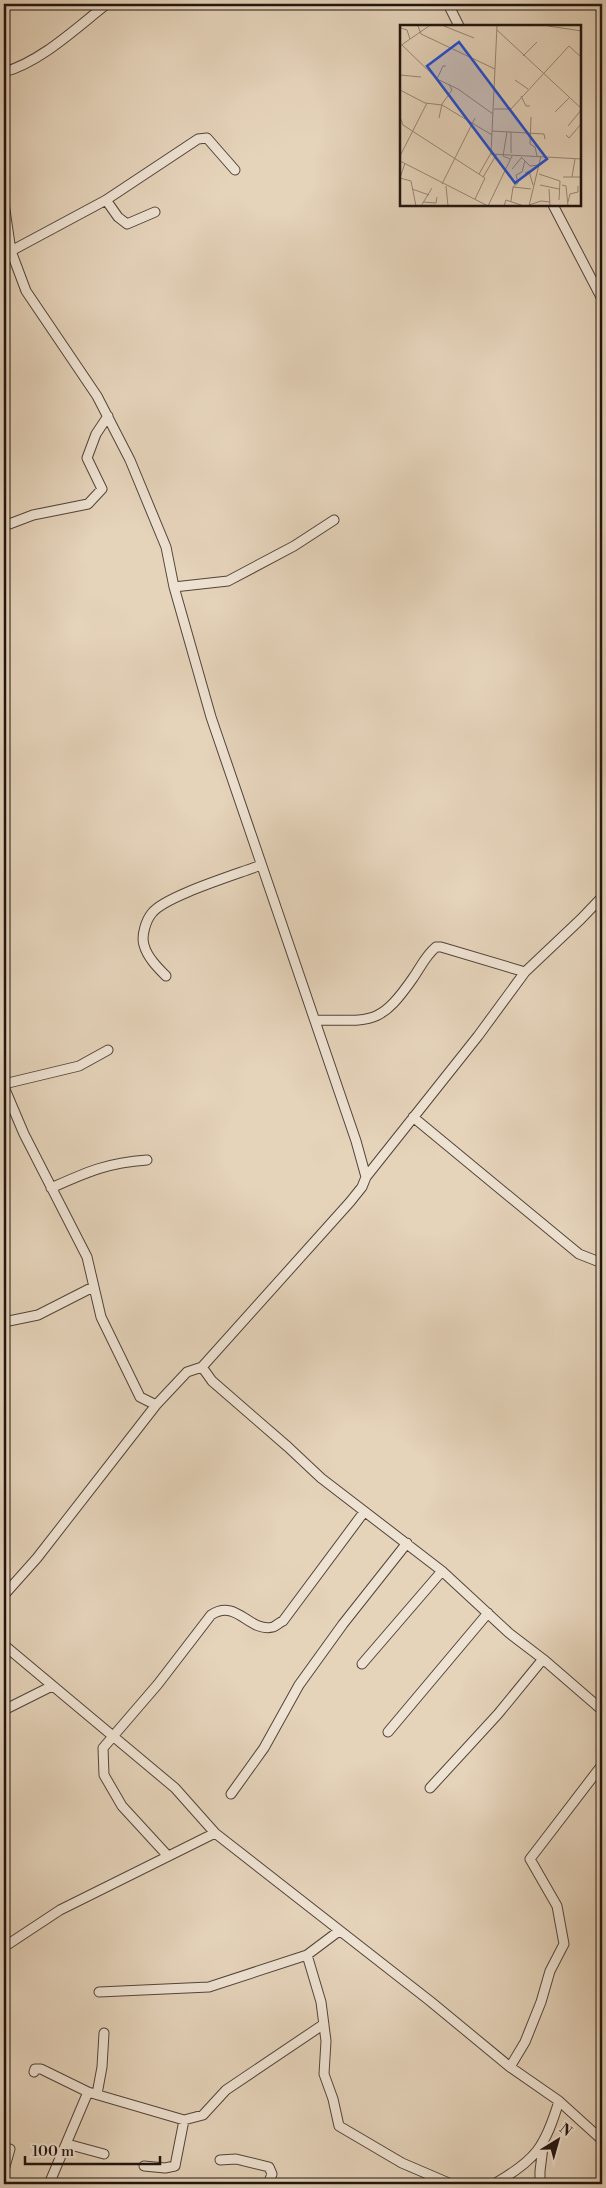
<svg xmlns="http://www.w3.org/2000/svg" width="606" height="2188" font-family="'Libre Bodoni',serif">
<rect width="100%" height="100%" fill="#e5d3ba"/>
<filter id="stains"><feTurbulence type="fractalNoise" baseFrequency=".004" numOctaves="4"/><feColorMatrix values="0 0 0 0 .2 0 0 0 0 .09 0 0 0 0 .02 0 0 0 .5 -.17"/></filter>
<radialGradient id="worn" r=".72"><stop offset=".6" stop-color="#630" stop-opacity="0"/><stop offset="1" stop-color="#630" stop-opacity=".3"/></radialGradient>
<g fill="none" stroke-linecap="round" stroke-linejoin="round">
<defs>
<path id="minor" d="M448 4 459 26
M4 72C41 62 77 27 107 4
M106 200 118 217 127 224 155 212
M4 203 11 251 26 291 97 396 130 460 166 547 174 587 211 717 356 1141 366 1177
M553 205 602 299
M11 251 106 200 198 139 207 138 235 170
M4 526 33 515 88 504 102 489 87 458 96 434 108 416
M174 587 228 581 294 546 334 520
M166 976C158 968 147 957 144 945 141 936 146 920 152 913 165 896 238 874 261 865
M315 1020C371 1020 379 1027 413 978 420 968 426 955 436 947H441L525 972
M4 1084 79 1066 108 1050
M4 1087 24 1134 87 1257 101 1317 140 1397 156 1405
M413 1117 579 1254 602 1263
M51 1188C87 1172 106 1163 147 1160
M4 1322 38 1315 93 1287
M202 1367 212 1381 288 1447 321 1478 442 1571 509 1633 543 1659 602 1710
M4 1595 37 1558 156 1405 187 1372 202 1367 350 1202 362 1187 366 1177 478 1036 525 972 581 919 602 897
M4 1645 175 1788 215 1833 430 2001 510 2067 559 2101 602 2140
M362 1664 442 1571
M4 1710 52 1686
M388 1732 488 1613
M430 1788 498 1714 543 1659
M231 1794 264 1748 299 1685 343 1624 407 1543
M167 1855 122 1806 104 1775 103 1748 158 1684 211 1615C237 1598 249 1633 273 1627 276 1626 280 1622 283 1621L364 1512
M4 1947 60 1910 215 1833
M307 1955 321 2002 326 2041 324 2074 333 2099 339 2126 402 2163 451 2184
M99 1992 209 1987 307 1955 339 1931
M510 2067 525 2042 541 2002 550 1971 564 1944 557 1906 530 1859 602 1765
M34 2072 35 2069H41L88 2092
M97 2094 102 2067 104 2033
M67 2144 104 2154
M220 2160 236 2159 269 2167 272 2174 268 2184
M144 2166 165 2168 175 2166 184 2120
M4 2170 10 2149
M49 2184 88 2092 184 2120 203 2115 226 2090 324 2024
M494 2184C536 2160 545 2147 559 2101
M540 2184V2171L543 2147"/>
</defs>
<use href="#minor" stroke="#52443a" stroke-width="11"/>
<use href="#minor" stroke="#eee2d2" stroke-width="9"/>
</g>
<g transform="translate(400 25)">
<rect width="181" height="181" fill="#e5d3ba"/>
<path fill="none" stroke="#978776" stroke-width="1" d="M18 1 21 9 95 44M44 1 74 13M148 1 182 6M1 3 7 5 10 14M97 5 182 84M2 20 37 54 58 64 93 89M0 21 29 1M123 31 137 17M0 50 21 52M37 54 43 41H46M115 55 128 64M0 65 25 78 42 80 92 110M121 71 126 81H130M94 84H111L169 21 182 33M155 87 169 73M0 92 3 100 85 153 75 174M131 92 130 119 135 122 137 131M39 93 42 79 52 65 49 59M168 101 182 84M92 106 144 109 145 114M107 107 103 131 110 134M111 107V128M166 110 169 113 182 98M91 129 182 134M0 131 27 78M122 133 130 141 139 140M0 136 88 181M112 144 122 132M125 148 129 146 133 160M79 149 91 128 97 1M139 149 160 156 159 175M83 152 97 129M163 152H182M172 152 175 134M0 153 11 156 16 181M0 153 5 138M42 159 75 93M140 160 159 164M162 160 166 161 168 181M46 161 48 181M113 162 131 164M12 164 29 170M149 164 150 181M111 176 113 162 118 158 116 150 122 147 125 136M23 177 36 178 37 172M168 177 170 169 178 167V161M129 180 141 176 150 177M21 181 32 163M88 181 112 131M104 181 106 175 124 181M129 181 141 131"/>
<path fill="#1d4ed8" fill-opacity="0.15" stroke="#1d4ed8" stroke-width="2.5" d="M59 17 147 134 115 158 27 41Z"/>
<rect width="181" height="181" fill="none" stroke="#211510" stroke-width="2.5"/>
</g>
<rect width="606" height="2188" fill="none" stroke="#e5d3ba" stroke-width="20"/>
<rect x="5" y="5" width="596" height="2178" fill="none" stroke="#211510" stroke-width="2.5"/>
<rect x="10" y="10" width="586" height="2168" fill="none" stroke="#211510"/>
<g transform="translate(558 2140) rotate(37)" stroke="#eee2d2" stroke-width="4" paint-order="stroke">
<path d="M0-4L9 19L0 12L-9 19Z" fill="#211510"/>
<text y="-8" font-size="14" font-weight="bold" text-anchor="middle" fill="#211510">N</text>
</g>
<path d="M25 2156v8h135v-8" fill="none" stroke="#211510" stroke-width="2.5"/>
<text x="32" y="2156" font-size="15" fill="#211510" stroke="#eee2d2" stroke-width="4" paint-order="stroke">100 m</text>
<rect width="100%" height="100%" filter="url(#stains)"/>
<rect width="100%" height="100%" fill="url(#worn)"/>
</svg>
